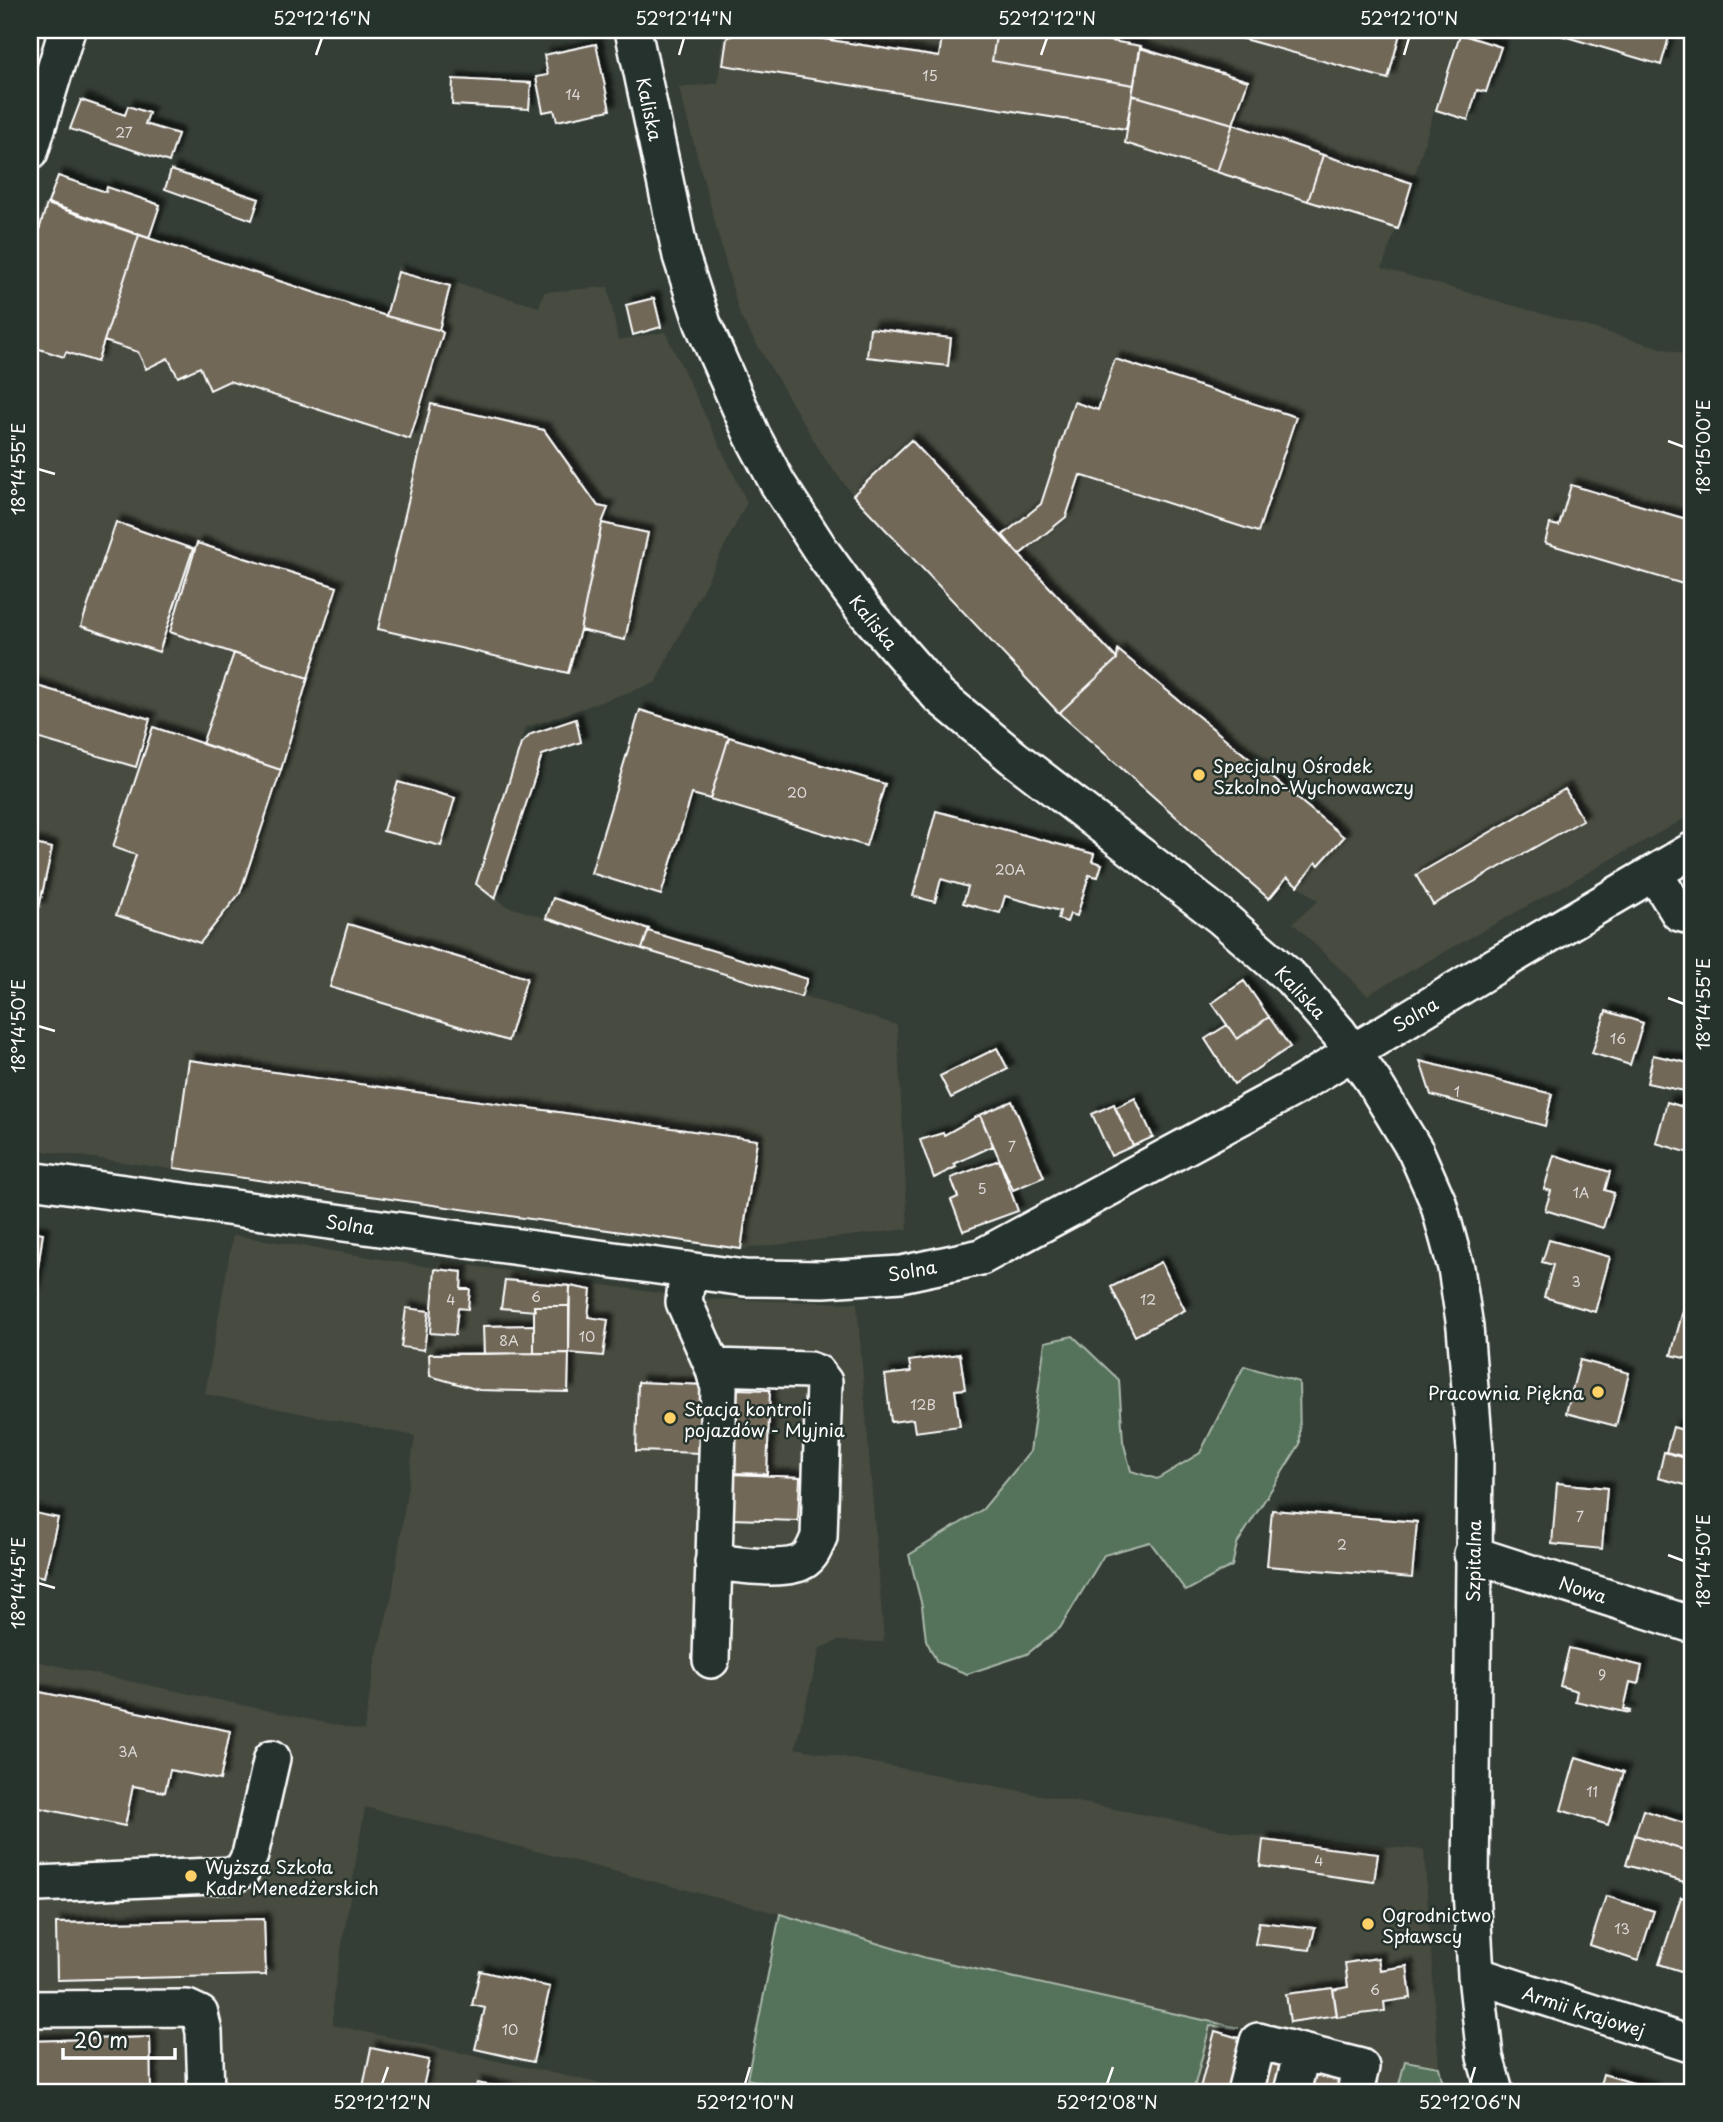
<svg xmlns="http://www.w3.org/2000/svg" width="1723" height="2122" font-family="'Playpen Sans',sans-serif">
<defs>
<filter id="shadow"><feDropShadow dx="6" dy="-6" stdDeviation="2" flood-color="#0009"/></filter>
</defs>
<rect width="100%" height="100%" fill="#353e36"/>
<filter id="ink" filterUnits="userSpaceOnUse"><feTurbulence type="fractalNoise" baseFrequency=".0143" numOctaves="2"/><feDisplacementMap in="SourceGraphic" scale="14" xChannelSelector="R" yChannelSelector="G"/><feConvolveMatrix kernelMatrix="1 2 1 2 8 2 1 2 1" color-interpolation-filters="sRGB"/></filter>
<g filter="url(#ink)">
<path fill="#474b40" d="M724 30H1459L1412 183 1382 268 1693 357V814L1367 995 1293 923 1318 901 1288 877 1269 899 1059 713 853 495 825 459 740 316 679 88 718 83Z
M44 204 385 316 398 266 539 307 544 292 608 287 618 340 665 332 747 502 655 683 525 728 476 881 506 906 897 1025 908 1229 741 1249 30 1149V1041L32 1033 30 1032V251Z
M233 1235 436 1268 439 1261 700 1299 857 1303 884 1642 838 1641 820 1648 795 1748 1251 1835 1424 1850 1439 2067 1445 2092H1193L1210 2026 1232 2027 926 1958 780 1914 365 1807 333 1998V2025L639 2092H30V1660L364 1731 375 1662 392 1595 415 1436 205 1394Z"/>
<path fill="#54725a" stroke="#aab8ac" stroke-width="2" d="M1073 1336 1119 1380 1123 1441 1131 1471 1157 1479 1200 1453 1244 1366 1299 1382 1300 1444 1237 1544 1232 1566 1186 1591 1150 1542 1104 1555 1060 1628 1027 1654 967 1674 937 1662 926 1640 922 1606 909 1555 983 1509 1030 1452 1045 1342Z
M780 1914 926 1958 1239 2028 1210 2026 1193 2092H799L747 2079Z
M1405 2061 1439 2067 1445 2092H1397Z"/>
<path fill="#716859" stroke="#fff" stroke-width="2" filter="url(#shadow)" d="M745 30H766L939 57 943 30H997L992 61 1134 85 1126 129 723 65 727 38Z
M997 30H1046L1141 46 1134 85 992 61Z
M1211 30H1401L1388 79Z
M1543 30H1671L1661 65Z
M1460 34 1501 47 1486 92 1477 90 1468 120 1436 110Z
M596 44 610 110 557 121 554 110 543 112 536 77 548 75 544 55Z
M1140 48 1248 81 1233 124 1132 95Z
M453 79 531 83 529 109 452 105Z
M1132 95 1233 124 1217 172 1125 143Z
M81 100 125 115 128 106 149 113 145 124 178 134 169 162 70 129Z
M1233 124 1323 155 1308 201 1217 172Z
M1323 155 1412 183 1398 229 1308 201Z
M171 170 259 199 252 220 165 189Z
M58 176 106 192 107 187 160 205 149 238 48 203Z
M47 204 139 235 97 362 66 352 64 357 30 346V260Z
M139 235 386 316 439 330 443 333 410 439 229 381 210 390 200 367 178 377 168 358 146 369 138 352 104 341Z
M398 272 450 286 439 330 386 316Z
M654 298 661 327 633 335 626 305Z
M870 328 951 338 948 366 867 357Z
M1115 359 1296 417 1258 532 1080 475 1066 517 1019 555 1003 535 1041 504 1074 402 1098 410Z
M431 404 544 430 598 506 608 508 602 523 580 630 568 673 378 629Z
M911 440 1117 659 1059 713 853 495Z
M1571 485 1693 521V587L1545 543 1550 524 1559 526Z
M116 522 193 549 159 652 81 626Z
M602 523 648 533 625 640 580 630Z
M197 543 337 587 308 678 170 632Z
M1118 650 1344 837 1319 865 1316 862 1298 886 1287 877 1269 899 1059 713 1117 659Z
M234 653 308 678 281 770 202 744Z
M30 684 150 719 136 767 30 736Z
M640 710 729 737 710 799 692 794 661 895 591 873Z
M576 719 581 742 542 755 495 899 476 884 521 744 531 734Z
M153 727 281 770 240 893 200 943 116 915 136 855 113 847Z
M729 737 885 784 866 846 710 799Z
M398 782 455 798 441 846 383 831Z
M1565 789 1583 820 1433 905 1416 875Z
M936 811 1094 854 1092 861 1102 864 1098 877 1089 875 1077 916 1070 914 1067 922 1058 919 1060 911 1005 896 1000 913 981 908 963 903 968 887 941 879 935 902 913 896Z
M30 843 52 848 39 908 30 906Z
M553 898 649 929 642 949 546 918Z
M348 924 527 978 508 1041 330 987Z
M648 931 807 979 801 997 642 949Z
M1244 981 1269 1017 1237 1039 1212 1003Z
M1606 1011 1643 1023 1630 1065 1592 1053Z
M1269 1017 1290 1047 1234 1084 1205 1039 1227 1025 1237 1039Z
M997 1048 1008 1069 951 1098 940 1076Z
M1653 1055 1693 1064V1093L1647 1083Z
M189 1060 757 1140 741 1249 174 1168Z
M1420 1061 1552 1094 1545 1126 1431 1095Z
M1135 1098 1153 1137 1133 1146 1115 1108Z
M1012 1101 1044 1177 1013 1190 980 1115Z
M1667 1102 1693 1110V1154L1656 1143Z
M1114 1104 1133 1146 1111 1156 1092 1114Z
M980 1115 993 1146 954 1164 956 1167 934 1178 920 1140 943 1133 944 1135Z
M1554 1155 1610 1172 1605 1190 1614 1193 1603 1228 1545 1210 1551 1191 1544 1189Z
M999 1160 1018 1211 963 1231 951 1200 958 1197 951 1178Z
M30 1231 43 1233 34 1295H30Z
M1549 1240 1610 1257 1595 1312 1544 1297 1553 1265 1542 1262Z
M1161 1262 1185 1310 1135 1336 1111 1287Z
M435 1269 462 1272 461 1289H470L468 1309 458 1308 455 1335 430 1333Z
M505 1280 570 1286 569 1306H534L535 1311 501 1308Z
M1691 1281H1693V1360L1671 1355Z
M570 1286 591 1290 588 1317 608 1320 603 1356 569 1353Z
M534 1306H569V1353H534Z
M406 1308 429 1311 424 1350 401 1347Z
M534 1325V1353L484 1354 483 1326Z
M569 1353 568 1392 479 1390 430 1376 429 1354Z
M960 1354 965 1389 955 1390 960 1426 915 1432 913 1419 891 1422 885 1375 911 1372 909 1361Z
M1580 1360 1629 1373 1616 1426 1566 1413Z
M638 1382 704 1385 702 1453 636 1451Z
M736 1389 770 1390 767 1474 733 1473Z
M1673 1427 1693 1433V1459L1666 1452Z
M1664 1452 1693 1460V1487L1658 1478Z
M731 1474 800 1477 798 1521 729 1519Z
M1557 1483 1607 1488 1602 1549 1552 1544Z
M1272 1510 1417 1522 1412 1578 1267 1566Z
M30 1512 58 1518 44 1577 30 1574Z
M1693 1530V1569L1683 1567Z
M1569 1648 1642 1666 1638 1684 1630 1682 1624 1709 1631 1711 1630 1713 1575 1701 1577 1691 1560 1686Z
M30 1690 230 1731 220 1780 170 1770 165 1792 133 1786 125 1826 30 1806Z
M1576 1757 1624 1772 1608 1825 1561 1810Z
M1643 1810 1693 1826V1853L1635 1835Z
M1635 1835 1693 1853 1684 1882 1626 1865Z
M1263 1840 1378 1854 1374 1882 1260 1866Z
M1606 1896 1654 1911 1638 1961 1590 1945Z
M1681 1897 1693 1900V1945L1687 1973 1659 1964Z
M264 1919 266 1975 57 1980 56 1923Z
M1259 1922 1315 1928 1310 1950 1255 1944Z
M1693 1945V1975L1687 1973Z
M1378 1958 1380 1970 1407 1966 1411 1998 1384 2002 1385 2011 1337 2017 1333 1990 1348 1987 1345 1963Z
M480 1971 550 1987 533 2062 475 2049 485 2008 472 2005Z
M1333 1988 1337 2015 1290 2022 1286 1994Z
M1215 2031 1242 2039 1228 2092H1199Z
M150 2037 151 2092H30V2041Z
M371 2048 429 2060 422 2092H362Z
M1268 2057 1289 2063 1282 2092H1259Z
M1308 2066 1346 2076 1342 2092H1301Z
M1603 2074 1653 2089 1652 2092H1598Z
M477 2083 522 2092H475Z"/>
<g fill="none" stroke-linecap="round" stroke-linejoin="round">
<defs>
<path id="minor" d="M633 30 681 256 703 324 752 435 778 484 824 555 863 609 938 695 1014 758 1221 917 1291 978 1339 1033 1373 1081 1416 1152 1438 1202 1456 1268 1465 1327 1475 1450 1471 1889 1476 1975 1485 2057 1495 2092
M30 152 67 30
M1654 873 1679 913 1693 917
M30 1180 745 1278 824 1279 901 1274 981 1257 1294 1088 1490 969 1693 850
M688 1270 684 1302 713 1367 719 1388 711 1660
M1472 1554 1693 1625
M713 1562C735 1564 788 1573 805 1560 813 1554 815 1546 819 1537L824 1382 817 1373 809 1370 713 1367
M30 1886 38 1884 234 1875 243 1869 250 1855 272 1758
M1476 1975 1693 2045
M30 2009 187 2008 200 2014 204 2032 206 2092
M1245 2092 1258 2041 1361 2067 1355 2092
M1292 2092 1302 2052"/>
</defs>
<use href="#minor" stroke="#fff" stroke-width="40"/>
<use href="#minor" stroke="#26332d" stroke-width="35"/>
</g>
</g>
<path fill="none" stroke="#fff" stroke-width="2.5" d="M316 55 322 38M679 55 684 38M1041 55 1047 38M1404 55 1409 38M1668 441 1684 447M38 469 55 474M1668 998 1684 1004M38 1026 55 1031M1668 1555 1684 1561M38 1583 55 1588M382 2084 388 2067M745 2084 750 2067M1107 2084 1113 2067M1470 2084 1475 2067"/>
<g fill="#ffd166" stroke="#26332d" stroke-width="2.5">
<circle cx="1199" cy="775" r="7"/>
<circle cx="1598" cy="1392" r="7"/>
<circle cx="670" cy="1418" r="7"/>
<circle cx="191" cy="1876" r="7"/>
<circle cx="1368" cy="1924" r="7"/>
</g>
<g text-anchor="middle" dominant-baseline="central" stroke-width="5" stroke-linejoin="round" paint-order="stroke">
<g font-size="14" fill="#dcd9d6">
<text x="930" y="75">15</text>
<text x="573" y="94">14</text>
<text x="124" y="132">27</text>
<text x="797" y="792">20</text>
<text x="1010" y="869">20A</text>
<text x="1618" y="1038">16</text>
<text x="1457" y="1091">1</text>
<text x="1012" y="1146">7</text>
<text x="982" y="1188">5</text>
<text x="1581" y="1192">1A</text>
<text x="1576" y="1281">3</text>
<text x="536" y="1296">6</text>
<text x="451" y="1299">4</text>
<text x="1148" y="1299">12</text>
<text x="587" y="1336">10</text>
<text x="509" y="1340">8A</text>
<text x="923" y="1404">12B</text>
<text x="1580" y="1516">7</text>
<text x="1342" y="1544">2</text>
<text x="1602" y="1674">9</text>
<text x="128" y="1751">3A</text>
<text x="1592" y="1791">11</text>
<text x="1319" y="1860">4</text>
<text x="1622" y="1928">13</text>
<text x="1375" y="1989">6</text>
<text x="510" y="2029">10</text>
</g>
<g font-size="18" fill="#fff" stroke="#26332d">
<text transform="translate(650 109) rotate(78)">Kaliska</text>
<text transform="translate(874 622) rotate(51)">Kaliska</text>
<text transform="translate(1301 992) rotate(47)">Kaliska</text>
<text transform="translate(1415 1014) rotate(-31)">Solna</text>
<text transform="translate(350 1224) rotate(8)">Solna</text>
<text transform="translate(912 1270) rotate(-10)">Solna</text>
<text transform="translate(1473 1561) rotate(-89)">Szpitalna</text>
<text transform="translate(1583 1589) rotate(18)">Nowa</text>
<text transform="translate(1584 2011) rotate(18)">Armii Krajowej</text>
</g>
<g font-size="18" fill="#fff" stroke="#26332d" text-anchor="start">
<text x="1213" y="765">Specjalny Ośrodek<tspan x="1213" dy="21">Szkolno-Wychowawczy</tspan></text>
<text x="1584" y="1392" text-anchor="end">Pracownia Piękna</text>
<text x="684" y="1408">Stacja kontroli<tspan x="684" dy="21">pojazdów - Myjnia</tspan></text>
<text x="205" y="1866">Wyższa Szkoła<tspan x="205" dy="21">Kadr Menedżerskich</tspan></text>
<text x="1382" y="1914">Ogrodnictwo<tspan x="1382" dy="21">Spławscy</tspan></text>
</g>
</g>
<rect width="1723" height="2122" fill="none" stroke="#26332d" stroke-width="77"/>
<path d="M63 2048v10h112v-10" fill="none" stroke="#ffffff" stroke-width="3.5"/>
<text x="74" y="2048" font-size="21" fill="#ffffff" stroke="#26332d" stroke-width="5" paint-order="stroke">20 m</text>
<rect x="38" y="38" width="1646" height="2046" fill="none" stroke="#fff" stroke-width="2.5"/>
<g font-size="18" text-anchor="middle" fill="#fff">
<text x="322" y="25">52°12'16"N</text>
<text x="684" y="25">52°12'14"N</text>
<text x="1047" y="25">52°12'12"N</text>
<text x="1409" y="25">52°12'10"N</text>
<text transform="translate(1704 447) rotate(-90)" y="6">18°15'00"E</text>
<text transform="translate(19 469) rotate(-90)" y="6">18°14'55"E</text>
<text transform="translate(1704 1004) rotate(-90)" y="6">18°14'55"E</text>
<text transform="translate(19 1026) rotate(-90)" y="6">18°14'50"E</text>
<text transform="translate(1704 1561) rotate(-90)" y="6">18°14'50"E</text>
<text transform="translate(19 1583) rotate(-90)" y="6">18°14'45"E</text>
<text x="382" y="2109">52°12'12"N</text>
<text x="745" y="2109">52°12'10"N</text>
<text x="1107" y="2109">52°12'08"N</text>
<text x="1470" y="2109">52°12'06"N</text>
</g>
</svg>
